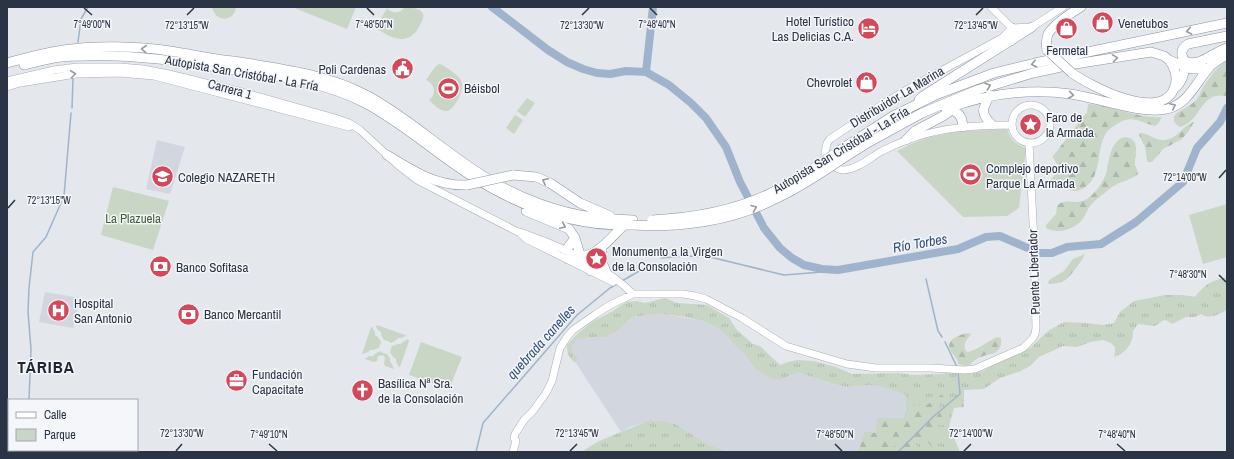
<svg xmlns="http://www.w3.org/2000/svg" width="1234" height="459" font-family="'Archivo Narrow',sans-serif">
<defs>
<pattern id="grass-tufts" width="24" height="20" patternUnits="userSpaceOnUse"><rect width="24" height="20" fill="#c9d6c5"/><path d="M3 7l-1-3M5 7V3M7 7l1-3M15 17l-1-3M17 17v-4M19 17l1-3" fill="none" stroke="#adb8ab"/></pattern>
<pattern id="forest-firs" width="22" height="20" patternUnits="userSpaceOnUse"><rect width="22" height="20" fill="#c9d6c5"/><path d="M5 1l3.5 6h-7zM16 11l3.5 6h-7z" fill="#adb8ab"/></pattern>
<pattern id="water-waves" width="16" height="10" patternUnits="userSpaceOnUse"><rect width="16" height="10" fill="#9fb4cc"/><path d="M0 5q4-4 8 0t8 0" fill="none" stroke="#8293a7"/></pattern>
</defs>
<rect width="100%" height="100%" fill="#e4e7ec"/>
<path fill="#d2d6de" d="M157 140 185 147 170 194 146 189Z
M45 292 80 298 73 328 39 322Z
M663 314 703 321 716 327 727 336 734 345 746 356 783 379 790 375 800 373 837 385 849 387 872 385 886 388 906 395 905 418 876 433 858 452H729L707 444 689 433 661 421 651 420 630 427 621 432 576 363 578 358 573 353 572 346 577 339 582 338 605 337 628 322 633 317 646 315Z"/>
<path fill="url(#grass-tufts)" d="M1227 277V310C1218 314 1211 320 1201 314L1195 317H1186L1172 324 1166 320 1162 321 1155 326 1138 324 1133 331C1133 344 1126 353 1114 357L1115 352V347L1111 343 1103 340 1090 342 1077 347 1063 346 1039 357 1030 366 1021 371 1000 378 984 389 964 390V407L954 408 949 426 960 452H858L865 432 876 433 877 418H905L906 395 886 388 872 385 849 387 837 385 800 373 790 375 783 379H772L757 370 746 356 734 345 727 336 716 327 703 321 685 317 663 314 646 315 633 317 617 331 605 337 583 338 577 339 572 346 573 353 578 358 576 363C569 359 567 353 567 345L576 335 592 322 613 311 626 302 637 301 645 303 665 298 677 303 707 305 729 318 737 330 753 344 760 346 780 365 788 362 797 360 813 361 836 367 852 374 898 373 913 375 942 374 953 371 970 374 982 371 992 366 1030 348 1048 331 1064 322 1086 323 1103 325 1114 323 1120 312 1134 301 1165 295H1183L1195 297C1205 284 1211 281 1227 277Z
M650 420 661 421 675 424 707 444 729 452H581L599 441Z"/>
<path fill="url(#forest-firs)" d="M1227 61V96C1199 91 1203 120 1180 127 1176 125 1173 122 1174 117 1176 111 1190 107 1196 100 1199 97 1200 93 1202 89 1209 78 1216 67 1227 61Z
M1088 104C1113 105 1137 119 1162 117L1158 124 1155 126C1140 122 1132 114 1117 124 1112 127 1106 131 1104 137 1096 154 1102 179 1082 189 1078 191 1074 192 1070 190 1065 188 1063 183 1062 178 1061 174 1061 169 1059 166 1056 162 1054 161 1053 156L1087 112Z
M1194 122 1188 132 1182 139 1163 149 1152 162H1149L1147 161 1145 147 1139 135 1140 133C1149 133 1155 141 1164 140 1178 139 1184 124 1194 122Z
M1125 137C1142 139 1134 155 1135 165 1136 168 1138 171 1138 174 1133 178 1128 180 1122 182 1116 184 1110 188 1106 192 1100 196 1094 201 1090 206 1087 210 1086 214 1084 217 1077 229 1058 235 1046 228V225L1056 214 1057 206C1064 198 1074 204 1083 201 1089 199 1095 192 1099 187 1102 182 1106 176 1107 170 1109 159 1111 140 1125 137Z
M1085 254C1082 261 1071 276 1064 281 1060 283 1053 284 1048 284L1049 280 1064 271 1073 259Z
M966 333 971 334C967 340 961 345 967 352 977 351 987 341 997 337L1001 338C1002 345 1000 349 995 353 987 355 975 357 970 365L966 366 958 364C958 359 955 357 952 353 943 341 957 336 966 333Z
M951 388 953 391C947 393 946 396 943 400 941 403 940 402 939 405 937 413 945 420 949 426 940 424 928 425 933 438 935 443 940 447 943 452H936L927 441 919 437 916 439 915 443 921 452H912L908 449 896 446 891 447 885 452H858L865 432 876 433 877 418H905L909 408 918 402 921 408 930 403Z"/>
<path fill="#c9d6c5" d="M212 7H236V8C233 23 215 22 212 7Z
M292 7H356L347 29Z
M405 7C411 7 426 9 423 18 423 21 420 24 419 27 409 45 394 40 379 30L378 24 387 8C392 14 400 14 405 7Z
M439 64C444 65 446 68 450 70 455 74 461 77 462 84 464 91 453 113 445 111 439 110 433 104 429 100 437 94 435 84 426 80L435 67Z
M527 98 535 103 525 117 517 111Z
M515 115 523 120 514 134 506 128Z
M1007 129C1010 139 1016 145 1026 148L1019 208 1007 216 963 217 897 151C915 141 936 134 957 132 973 130 990 130 1007 129Z
M1061 169 1067 175 1055 187 1049 181Z
M113 187 169 201 153 250 101 235Z
M1227 204V257L1203 264 1189 215Z
M377 325 405 335 406 336 401 338H398L396 340 391 343 388 341 384 340 381 335V332L378 330 376 327Z
M371 327H372L375 332V335L378 337 381 342 379 348 373 350H370L368 352 362 354Z
M408 339 409 341 400 367H399L396 362V359L393 357 390 352 392 346 398 344H401L403 342Z
M421 342 462 357 449 389 409 375Z
M380 351 383 353 387 354 390 359V362L392 364 394 369 385 366 384 363 385 358 383 355 378 356 377 361 374 362 365 359 369 356H373L375 354Z"/>
<path fill="url(#water-waves)" d="M1031 115V118L1028 119 1026 123 1027 128 1033 130 1037 126 1036 121 1033 118 1034 115 1039 118 1041 124 1038 130 1032 133 1025 131 1022 124 1024 118Z"/>
<g fill="none" stroke-linecap="round" stroke-linejoin="round">
<path stroke="#9fb4cc" stroke-width="1.5" d="M78 42 81 19 88 7
M72 108 73 78
M661 258 685 256 710 257 784 275 822 272 838 270
M926 279 938 331 942 337
M622 281 646 267
M945 342 957 367
M29 400 31 349 28 312 29 288 33 252 46 237 64 196 71 113
M7 436 9 435
M476 452 483 423 577 315 610 288 615 285
M898 452 934 416 960 394 958 372"/>
<path stroke="#9fb4cc" stroke-width="8" d="M492 7 548 50 567 62 583 69 597 73 610 74 626 71 646 72 669 85 691 103 706 118 726 147 740 182 764 228 780 248 792 258 804 265 822 269 838 270 958 249 986 237 1000 236 1039 253H1052L1067 247 1101 244 1136 222 1183 182 1197 148 1220 122 1227 108
M646 72 653 7"/>
<defs>
<path id="secondary" d="M991 7 1012 28
M1012 28 1002 38 915 85 886 102 830 139 827 143 825 153C829 161 834 170 844 170 858 169 871 157 882 151 890 147 899 143 907 140 941 127 977 125 1012 125
M1012 28 1032 27 1063 7
M7 81 54 70 77 67H120L143 69 169 74 242 92 335 118 349 123 360 130 399 166 417 180 518 232C527 234 535 238 544 241 576 254 608 269 633 294
M7 87 20 83 76 74 119 73 154 76 349 127
M1012 124a19 19 0 1 1 38 0a19 19 0 1 1-38 0Z
M521 234 526 239 613 282
M513 452 516 441 514 438 515 434 524 420 533 411 546 393 552 381 560 348 567 337 573 330 596 314 610 305 633 294H683L695 296 706 299 742 318 786 346 847 364 876 368H931L964 370 975 369 1023 348 1032 339 1035 334 1036 328 1034 242 1029 143"/>
<path id="highway" d="M1227 36 1188 44C1181 48 1180 55 1185 61 1199 68 1213 52 1227 48
M1011 41 1012 28
M1047 50C1046 44 1046 39 1048 34 1054 24 1071 13 1081 7
M7 63C25 58 44 53 63 50 96 45 137 46 170 51 191 54 211 59 233 61 278 68 327 74 368 96 412 120 447 155 490 180 519 198 559 213 593 217 607 219 620 219 633 220
M24 65C37 62 49 58 62 57 70 56 77 56 85 56 135 54 184 62 234 70 278 76 325 82 365 103 403 123 434 152 470 175 518 206 574 227 632 225
M1072 73C1092 87 1159 122 1174 89 1178 79 1175 68 1169 60
M1176 87C1183 81 1185 70 1185 61
M990 95C982 109 980 113 992 125
M919 100 923 96 1032 27
M948 108C959 113 962 115 963 127
M946 109C986 94 1028 88 1071 94 1098 98 1143 115 1167 109 1188 104 1195 84 1208 69 1212 63 1220 59 1227 55
M906 140 915 131 943 116 955 108
M837 152 893 116 938 94 994 73 1035 63 1227 23
M387 155C413 171 436 186 467 185
M842 159 869 142 922 113 977 90 1033 73 1075 64 1151 52 1164 56 1169 60 1188 68 1194 69 1209 68
M513 175 536 177 550 183 580 203 610 216
M526 211 569 229 575 238 581 258 591 271
M602 248V262L606 272
M566 250 575 238
M568 259C597 257 604 245 623 226"/>
</defs>
<use href="#secondary" stroke="#a9aeb7" stroke-width="8"/>
<use href="#highway" stroke="#8b94a3" stroke-width="10"/>
<use href="#secondary" stroke="#fff" stroke-width="7"/>
<use href="#highway" stroke="#fff" stroke-width="9"/>
<defs>
<path id="highway-bridge" d="M1047 50 1072 73
M467 185 513 175
M652 220C692 218 733 211 769 194 793 182 815 168 837 152
M633 225C680 228 731 221 773 200 797 189 820 174 842 159"/>
</defs>
<use href="#highway-bridge" stroke="#8b94a3" stroke-width="10" stroke-linecap="butt"/>
<use href="#highway-bridge" stroke="#fff" stroke-width="9"/>
</g>
<defs><path id="oneway-chevron" d="M-2-3.5L2.5 0L-2 3.5" fill="none" stroke-width="1.6" stroke-linecap="round" stroke-linejoin="round"/></defs>
<g stroke="#959aa2">
<use href="#oneway-chevron" transform="translate(1189 31) rotate(169)"/>
<use href="#oneway-chevron" transform="translate(144 49) rotate(-175)"/>
<use href="#oneway-chevron" transform="translate(1115 58) rotate(-9)"/>
<use href="#oneway-chevron" transform="translate(1034 64) rotate(167)"/>
<use href="#oneway-chevron" transform="translate(73 74) rotate(-7)"/>
<use href="#oneway-chevron" transform="translate(988 86) rotate(-19)"/>
<use href="#oneway-chevron" transform="translate(1071 95) rotate(8)"/>
<use href="#oneway-chevron" transform="translate(1173 106) rotate(-25)"/>
<use href="#oneway-chevron" transform="translate(545 181) rotate(-153)"/>
<use href="#oneway-chevron" transform="translate(754 208) rotate(-21)"/>
<use href="#oneway-chevron" transform="translate(563 226) rotate(25)"/>
</g>
<path fill="none" stroke="#2b3445" stroke-width="1.5" d="M84 8 92 15M367 8 374 15M650 8 657 15M187 15 194 8M582 15 589 8M976 15 983 8M1219 178 1226 170M8 208 15 200M1219 275 1226 282M269 444 277 451M835 444 842 451M1117 444 1125 451M176 451 182 444M570 451 577 444M964 451 971 444"/>
<defs>
<symbol id="shop-disc" viewBox="-11 -11 22 22"><circle r="9.5" fill="#d1495b" stroke="#f4f6f9"/><path d="M-5-2.5h2.3a2.7 3.5 0 0 1 5.4 0H5L5.5 6h-11ZM-1.5-2.5h3a1.5 2.3 0 0 0-3 0Z" fill="#fff"/></symbol>
<symbol id="hotel-disc" viewBox="-11 -11 22 22"><circle r="9.5" fill="#d1495b" stroke="#f4f6f9"/><path d="M-6-4.5h1.5V1H6V5H4.5V3h-9V5H-6ZM-4 0a1.8 1.8 0 1 1 3.6 0ZM.5 0V-2.5h3Q6-2.5 6 0Z" fill="#fff"/></symbol>
<symbol id="civic-disc" viewBox="-11 -11 22 22"><circle r="9.5" fill="#d1495b" stroke="#f4f6f9"/><path d="M-.6-6.5H3V-4.5H.6V-3L4-1V1h2V6H-6V1h2V-1L-.6-3ZM-1.2 2.5V6h2.4V2.5Z" fill="#fff"/></symbol>
<symbol id="stadium-disc" viewBox="-11 -11 22 22"><circle r="9.5" fill="#d1495b" stroke="#f4f6f9"/><path d="M0-5a6.5 5 0 1 0 0 10a6.5 5 0 1 0 0-10ZM-3.5-1.8h7v3.6h-7Z" fill="#fff"/></symbol>
<symbol id="sight-disc" viewBox="-11 -11 22 22"><circle r="9.5" fill="#d1495b" stroke="#f4f6f9"/><path d="M0-6L1.8-2.2L6-1.7L2.9 1.2L3.7 5.4L0 3.3L-3.7 5.4L-2.9 1.2L-6-1.7L-1.8-2.2Z" fill="#fff"/></symbol>
<symbol id="university-disc" viewBox="-11 -11 22 22"><circle r="9.5" fill="#d1495b" stroke="#f4f6f9"/><path d="M0-5L7-2L0 1L-7-2ZM-4 1L0 2.5L4 1V4Q0 6-4 4Z" fill="#fff"/></symbol>
<symbol id="bank-disc" viewBox="-11 -11 22 22"><circle r="9.5" fill="#d1495b" stroke="#f4f6f9"/><path d="M-6-4H6V4H-6ZM0-2.3a2.3 2.3 0 1 0 0 4.6a2.3 2.3 0 1 0 0-4.6Z" fill="#fff"/></symbol>
<symbol id="hospital-disc" viewBox="-11 -11 22 22"><circle r="9.5" fill="#d1495b" stroke="#f4f6f9"/><path d="M-5-5h3v3.5h4V-5h3V5h-3V1.5h-4V5h-3Z" fill="#fff"/></symbol>
<symbol id="office-disc" viewBox="-11 -11 22 22"><circle r="9.5" fill="#d1495b" stroke="#f4f6f9"/><path d="M-6-3h4V-5.5h4V-3h4V5H-6ZM-1-4.5V-3h2v-1.5ZM-6 0V1H6V0Z" fill="#fff"/></symbol>
<symbol id="church-disc" viewBox="-11 -11 22 22"><circle r="9.5" fill="#d1495b" stroke="#f4f6f9"/><path d="M-1.2-6h2.4v3.5h3.3v2.4h-3.3V6h-2.4V-.1h-3.3v-2.4h3.3Z" fill="#fff"/></symbol>
</defs>
<g fill-rule="evenodd">
<use href="#shop-disc" x="1090" y="10" width="25" height="25"/>
<use href="#hotel-disc" x="856" y="16" width="25" height="25"/>
<use href="#shop-disc" x="1054" y="16" width="25" height="25"/>
<use href="#civic-disc" x="390" y="56" width="25" height="25"/>
<use href="#shop-disc" x="854" y="70" width="25" height="25"/>
<use href="#stadium-disc" x="436" y="76" width="25" height="25"/>
<use href="#sight-disc" x="1018" y="112" width="25" height="25"/>
<use href="#stadium-disc" x="958" y="162" width="25" height="25"/>
<use href="#university-disc" x="150" y="164" width="25" height="25"/>
<use href="#sight-disc" x="584" y="246" width="25" height="25"/>
<use href="#bank-disc" x="148" y="254" width="25" height="25"/>
<use href="#hospital-disc" x="46" y="298" width="25" height="25"/>
<use href="#bank-disc" x="176" y="302" width="25" height="25"/>
<use href="#office-disc" x="224" y="368" width="25" height="25"/>
<use href="#church-disc" x="350" y="378" width="25" height="25"/>
</g>
<g text-anchor="middle" dominant-baseline="central" stroke-width="3" stroke-linejoin="round" paint-order="stroke">
<g font-size="13" fill="#2b3445" stroke="#f4f6f9" text-anchor="start">
<text x="854" y="21" text-anchor="end">Hotel Turístico<tspan x="854" dy="15">Las Delicias C.A.</tspan></text>
<text x="1118" y="23">Venetubos</text>
<text x="1067" y="50" text-anchor="middle">Fermetal</text>
<text x="386" y="69" text-anchor="end">Poli Cardenas</text>
<text x="852" y="82" text-anchor="end">Chevrolet</text>
<text x="464" y="88">Béisbol</text>
<text x="1046" y="117">Faro de<tspan x="1046" dy="15">la Armada</tspan></text>
<text x="986" y="168">Complejo deportivo<tspan x="986" dy="15">Parque La Armada</tspan></text>
<text x="178" y="177">Colegio NAZARETH</text>
<text x="612" y="251">Monumento a la Virgen<tspan x="612" dy="15">de la Consolación</tspan></text>
<text x="176" y="267">Banco Sofitasa</text>
<text x="74" y="303">Hospital<tspan x="74" dy="15">San Antonio</tspan></text>
<text x="204" y="314">Banco Mercantil</text>
<text x="252" y="374">Fundación<tspan x="252" dy="15">Capacitate</tspan></text>
<text x="378" y="383">Basílica Nª Sra.<tspan x="378" dy="15">de la Consolación</tspan></text>
</g>
<g font-size="13" fill="#2b3445" stroke="#f4f6f9">
<text transform="translate(242 73) rotate(10)">Autopista San Cristóbal - La Fría</text>
<text transform="translate(230 89) rotate(15)">Carrera 1</text>
<text transform="translate(897 97) rotate(-31)">Distribuidor La Marina</text>
<text transform="translate(841 150) rotate(-31)">Autopista San Cristóbal - La Fría</text>
<text transform="translate(1034 272) rotate(-92)">Puente Libertador</text>
</g>
<g font-size="13" fill="#3f6138" stroke="#f4f6f9">
<text x="133" y="218">La Plazuela</text>
</g>
<g font-size="14" font-style="italic" fill="#34527a" stroke="#f4f6f9">
<text transform="translate(920 243) rotate(-10)">Río Torbes</text>
<text transform="translate(541 342) rotate(-48)">quebrada canelles</text>
</g>
<g font-size="17" font-weight="bold" letter-spacing="1" fill="#1d2536" stroke="#f4f6f9">
<text x="46" y="366">TÁRIBA</text>
</g>
</g>
<g font-size="10" text-anchor="middle" fill="#2b3445" stroke="#f4f6f9" stroke-width="3" stroke-linejoin="round" paint-order="stroke">
<text x="92" y="28">7°49'00"N</text>
<text x="374" y="28">7°48'50"N</text>
<text x="657" y="28">7°48'40"N</text>
<text x="187" y="29">72°13'15"W</text>
<text x="582" y="29">72°13'30"W</text>
<text x="976" y="29">72°13'45"W</text>
<text x="1185" y="181">72°14'00"W</text>
<text x="49" y="204">72°13'15"W</text>
<text x="1188" y="278">7°48'30"N</text>
<text x="182" y="437">72°13'30"W</text>
<text x="577" y="437">72°13'45"W</text>
<text x="971" y="437">72°14'00"W</text>
<text x="269" y="438">7°49'10"N</text>
<text x="835" y="438">7°48'50"N</text>
<text x="1117" y="438">7°48'40"N</text>
</g>
<rect width="1234" height="459" fill="none" stroke="#2b3445" stroke-width="16"/>
<rect x="8" y="399" width="130" height="52" fill="#f4f6f9" stroke="#a4a8b1"/>
<rect x="16" y="412" width="20" height="6" fill="#ffffff" stroke="#a4a8b1"/>
<text x="44" y="419" font-size="12" fill="#2b3445">Calle</text>
<rect x="16" y="429" width="20" height="12" fill="#c9d6c5" stroke="#a4a8b1"/>
<text x="44" y="439" font-size="12" fill="#2b3445">Parque</text>
</svg>
